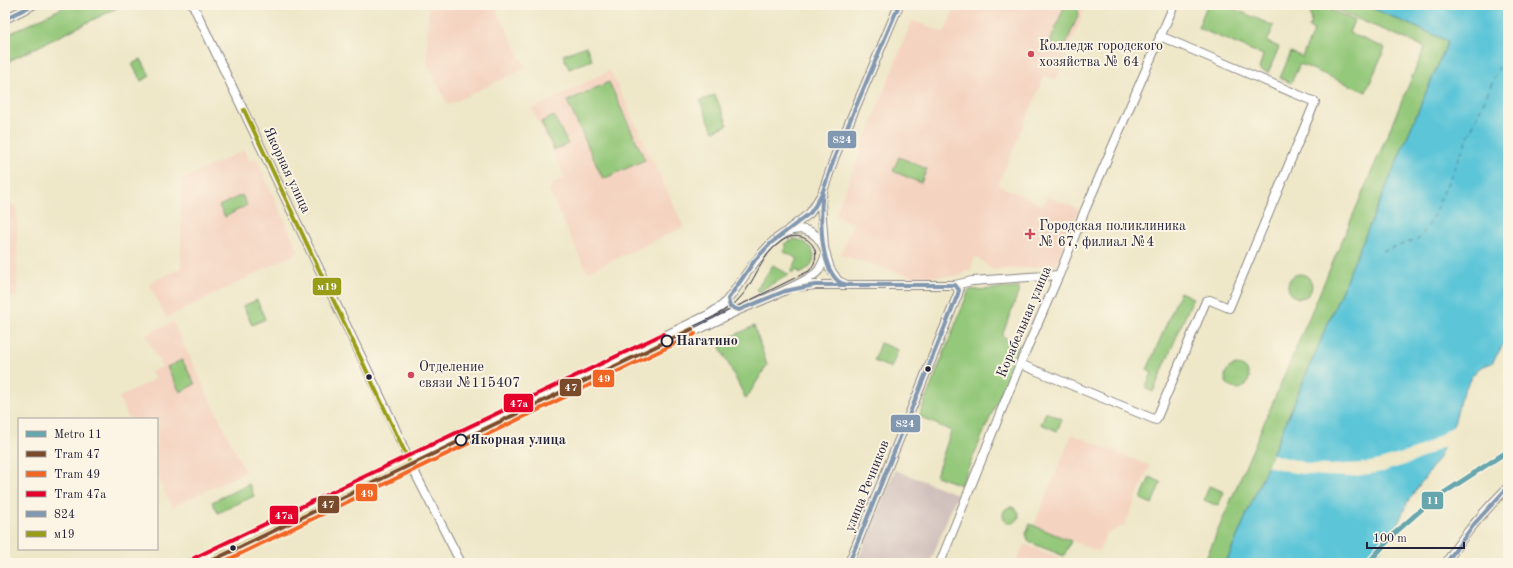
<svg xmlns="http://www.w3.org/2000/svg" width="1513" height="568" font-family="'Old Standard TT',serif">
<rect width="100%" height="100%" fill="#fcf5e5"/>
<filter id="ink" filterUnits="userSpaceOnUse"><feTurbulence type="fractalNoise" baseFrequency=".025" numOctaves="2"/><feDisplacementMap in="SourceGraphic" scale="8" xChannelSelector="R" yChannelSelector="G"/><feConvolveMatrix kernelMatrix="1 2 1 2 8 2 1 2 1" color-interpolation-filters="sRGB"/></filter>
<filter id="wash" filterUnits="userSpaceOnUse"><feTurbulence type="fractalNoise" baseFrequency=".012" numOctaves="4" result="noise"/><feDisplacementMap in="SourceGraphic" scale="16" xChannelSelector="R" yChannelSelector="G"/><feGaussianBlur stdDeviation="0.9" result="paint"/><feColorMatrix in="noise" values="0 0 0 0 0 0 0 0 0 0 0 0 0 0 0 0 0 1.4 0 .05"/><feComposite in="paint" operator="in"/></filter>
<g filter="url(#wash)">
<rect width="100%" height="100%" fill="#eee7c8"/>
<path fill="#f4d3c0" d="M428 5H494L526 68 448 105 427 63Z
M956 5H1087L1056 80 1045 75 998 185 1043 205 1047 196 1079 209 1056 266 993 270 975 256 970 271 965 270 962 276 913 277 841 255 853 223 835 216 912 20 944 33Z
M610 70 684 227 587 272 549 191 552 184 565 177 532 109Z
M244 150 249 161 256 158 299 252 166 318 149 283 181 268V180Z
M5 203 17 206V297H5Z
M173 322 245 472 172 507 157 476V419H129L119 397 155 379 151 372 162 367 146 335Z
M1072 434 1150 466 1124 526 1106 534 1099 552 1034 525Z
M1024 544 1071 563H1016Z"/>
<path fill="#d0c0bc" d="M895 470 957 494 930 563H857Z"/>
<path fill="#94c87a" stroke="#5b755a" d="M68 5H123L5 63V36Z
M1066 5 1077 8 1079 13 1065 46 1061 49 1052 46 1051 40 1064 7Z
M1207 5H1225L1274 26 1267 42 1279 47 1268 73 1259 69 1263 55 1198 28Z
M1310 5H1318L1354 20 1349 33 1385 48 1366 92 1300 64 1291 83 1280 78 1291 52 1302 57 1314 30 1309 28 1312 22 1310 21 1312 18 1310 17 1311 14H1310L1311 11 1310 10 1311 7Z
M1324 5H1365L1448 41 1226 563H1204L1425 47Z
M586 46 592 60 569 69 563 55Z
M141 59 150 76 141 81 132 64Z
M609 82 645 160 603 179 567 101Z
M715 95 728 125 713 131 700 101Z
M554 116 568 144 554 150 541 122Z
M899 157 927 169 921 183 893 171Z
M242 195 247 205 225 217 219 206Z
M795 239C810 241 821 257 808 269 806 271 803 272 800 274L798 270 792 273 791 271 798 259 783 251 786 247 784 244Z
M773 265 789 275 766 287 760 292 756 290Z
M1288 286a12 12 0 1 1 24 0a12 12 0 1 1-24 0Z
M1020 288 1002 336 1021 346 961 485 936 476 951 431 919 416 969 290Z
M1180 292 1193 298 1153 392 1145 388 1152 373 1147 370Z
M257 300 265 319 252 325 243 306Z
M754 326 767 365 746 399 718 343Z
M880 343 898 350 891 368 874 361Z
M182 360 195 384 180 392 167 367Z
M1225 377a12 12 0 1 1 24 0a12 12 0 1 1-24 0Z
M1046 412 1062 419 1057 431 1041 424Z
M1150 477 1161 482 1152 504 1141 499Z
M249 484 254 496 218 513 212 502Z
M1209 486 1224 492 1218 506 1204 500Z
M1003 515a8 8 0 1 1 16 0a8 8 0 1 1-16 0Z
M1030 524 1071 541 1064 556 1029 542 1026 534Z"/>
<path fill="#5cc5d8" stroke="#3f748a" d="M1365 5H1508V337L1492 363 1481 367 1471 377 1460 400 1455 421 1438 459 1408 501 1397 526 1382 545 1374 563H1226L1448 41Z"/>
<path fill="#eee7c8" d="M1455 425 1447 445 1414 462 1383 472 1349 477 1324 476 1294 473 1267 466 1272 454 1310 464 1329 465 1364 463 1380 460 1412 450 1427 443Z"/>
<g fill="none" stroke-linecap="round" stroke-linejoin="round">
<path stroke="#365b72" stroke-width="1" stroke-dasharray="5 4" stroke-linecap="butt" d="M1382 251 1419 239 1429 225 1508 47"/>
</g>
</g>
<g filter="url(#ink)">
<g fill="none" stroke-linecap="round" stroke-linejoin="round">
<defs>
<path id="minor" d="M193 5 390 417 411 465 461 563
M5 19 33 5
M788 230 810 213 820 197
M847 285 838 281 830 269 824 248 821 202 823 191 835 156 899 5
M797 287 815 285H955L972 281 1059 275
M1020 364 1156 420 1206 301 1210 300 1229 308 1315 102 1160 36
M191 563 710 314C714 311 719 308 723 305 742 285 772 222 805 230 815 232 820 239 824 248
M213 563 739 310C755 303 808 283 818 271 822 266 824 260 826 254
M849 563 958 294 959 290 955 285
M940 563 1020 364 1059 275 1085 210 1174 5
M1446 563C1463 535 1485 510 1508 487"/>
</defs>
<use href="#minor" stroke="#888482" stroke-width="10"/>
<use href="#minor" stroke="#fff" stroke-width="8"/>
<path stroke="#22223b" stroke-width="1" d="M666 339C687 328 722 316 738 300 756 282 760 255 782 241 803 226 828 250 809 271L692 329"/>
<defs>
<path id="bus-1" d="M899 5 835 156 823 191 815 206 810 213 771 243 755 260 728 299 730 307 739 310 785 291 815 285H955
M5 19 33 5
M823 191C820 214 819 264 838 281 843 286 850 285 856 285
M849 563 958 294 959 290 955 285
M1446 563 1475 523 1508 487"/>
<path id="bus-2" d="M244 110 410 463
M202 563 410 463"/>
</defs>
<use href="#bus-1" stroke="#fcf5e5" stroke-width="7"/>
<use href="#bus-2" stroke="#fcf5e5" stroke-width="7"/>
<use href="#bus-1" stroke="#8298b1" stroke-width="4"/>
<use href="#bus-2" stroke="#989c17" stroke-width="4"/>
<defs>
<path id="tram-1" d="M207 563 692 329"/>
<path id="tram-2" d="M221 563 695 334"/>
<path id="tram-3" d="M194 558 663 334"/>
</defs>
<use href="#tram-1" stroke="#fcf5e5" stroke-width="7"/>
<use href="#tram-2" stroke="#fcf5e5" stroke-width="7"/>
<use href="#tram-3" stroke="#fcf5e5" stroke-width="7"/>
<use href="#tram-1" stroke="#7a4b2a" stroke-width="4"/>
<use href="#tram-2" stroke="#f26522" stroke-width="4"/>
<use href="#tram-3" stroke="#e4002b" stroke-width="4"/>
<defs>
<path id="metro-1" d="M1368 563 1396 532 1430 502 1508 451"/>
</defs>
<use href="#metro-1" stroke="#fcf5e5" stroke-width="8"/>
<use href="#metro-1" stroke="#67a6ad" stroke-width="5"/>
</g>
</g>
<g fill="#d1495b" stroke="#fcf5e5" stroke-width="1.5">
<circle cx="1031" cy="54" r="4"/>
<path d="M1028 228h4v4h4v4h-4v4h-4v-4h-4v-4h4z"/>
<circle cx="411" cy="375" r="4"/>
</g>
<g fill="#fcf5e5" stroke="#22223b" stroke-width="2">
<circle cx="667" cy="341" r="5.5"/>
<circle cx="461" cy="440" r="5.5"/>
</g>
<g fill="#22223b" stroke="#fcf5e5" stroke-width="1.5">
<circle cx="928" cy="369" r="3.5"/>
<circle cx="369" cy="377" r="3.5"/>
<circle cx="233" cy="548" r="3.5"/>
</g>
<g text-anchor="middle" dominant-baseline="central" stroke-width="4" stroke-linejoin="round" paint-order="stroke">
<g font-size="14" fill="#22223b" stroke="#fcf5e5" text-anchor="start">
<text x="1039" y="46">Колледж городского<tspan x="1039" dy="16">хозяйства № 64</tspan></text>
<text x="1039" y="226">Городская поликлиника<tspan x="1039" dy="16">№ 67, филиал №4</tspan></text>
<text x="419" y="367">Отделение<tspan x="419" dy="16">связи №115407</tspan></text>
</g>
<g font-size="14" fill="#22223b" stroke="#fcf5e5">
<text transform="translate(287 170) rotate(65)">Якорная улица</text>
<text transform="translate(1024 322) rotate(-67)">Корабельная улица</text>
<text transform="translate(867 486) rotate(-68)">улица Речников</text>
</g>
<g font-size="14" font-weight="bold" fill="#22223b" stroke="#fcf5e5" text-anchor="start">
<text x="676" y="341">Нагатино</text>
<text x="470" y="440">Якорная улица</text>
</g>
</g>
<g stroke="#fcf5e5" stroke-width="1.5">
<rect x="827" y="130" width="30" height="19" rx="4" fill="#8298b1"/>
<rect x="312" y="277" width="30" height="19" rx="4" fill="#989c17"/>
<rect x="592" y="369" width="23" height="19" rx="4" fill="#f26522"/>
<rect x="559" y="378" width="23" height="19" rx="4" fill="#7a4b2a"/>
<rect x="503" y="393" width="31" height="20" rx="4" fill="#e4002b"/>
<rect x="890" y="414" width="31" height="19" rx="4" fill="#8298b1"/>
<rect x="355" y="483" width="23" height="19" rx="4" fill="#f26522"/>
<rect x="1421" y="491" width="23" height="19" rx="4" fill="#67a6ad"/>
<rect x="317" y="495" width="23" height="19" rx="4" fill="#7a4b2a"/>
<rect x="269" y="505" width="30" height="20" rx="4" fill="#e4002b"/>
</g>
<g font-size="11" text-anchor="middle" font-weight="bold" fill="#fff">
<text x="842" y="143">824</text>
<text x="327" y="290">м19</text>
<text x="604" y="382">49</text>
<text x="571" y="391">47</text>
<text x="519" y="407">47а</text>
<text x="905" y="427">824</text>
<text x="367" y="497">49</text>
<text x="1433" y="504">11</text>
<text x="328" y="508">47</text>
<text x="284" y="519">47а</text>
</g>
<rect width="1513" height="568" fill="none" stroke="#fcf5e5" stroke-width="20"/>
<rect x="18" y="418" width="140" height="132" fill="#fcf5e5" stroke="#a5a1a1"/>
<rect x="26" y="431" width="20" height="6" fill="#67a6ad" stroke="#a5a1a1"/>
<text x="54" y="438" font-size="12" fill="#22223b">Metro 11</text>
<rect x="26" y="451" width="20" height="6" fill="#7a4b2a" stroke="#a5a1a1"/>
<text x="54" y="458" font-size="12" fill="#22223b">Tram 47</text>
<rect x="26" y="471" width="20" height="6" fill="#f26522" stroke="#a5a1a1"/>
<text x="54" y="478" font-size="12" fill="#22223b">Tram 49</text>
<rect x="26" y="491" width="20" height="6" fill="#e4002b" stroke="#a5a1a1"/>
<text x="54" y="498" font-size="12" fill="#22223b">Tram 47а</text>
<rect x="26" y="511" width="20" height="6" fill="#8298b1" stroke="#a5a1a1"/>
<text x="54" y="518" font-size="12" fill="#22223b">824</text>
<rect x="26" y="531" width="20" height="6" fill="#989c17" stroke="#a5a1a1"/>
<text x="54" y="538" font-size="12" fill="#22223b">м19</text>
<path d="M1367 542v6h97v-6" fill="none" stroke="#22223b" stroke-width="2"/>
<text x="1373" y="542" font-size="12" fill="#22223b" stroke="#fcf5e5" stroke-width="3" paint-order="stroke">100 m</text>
</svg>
